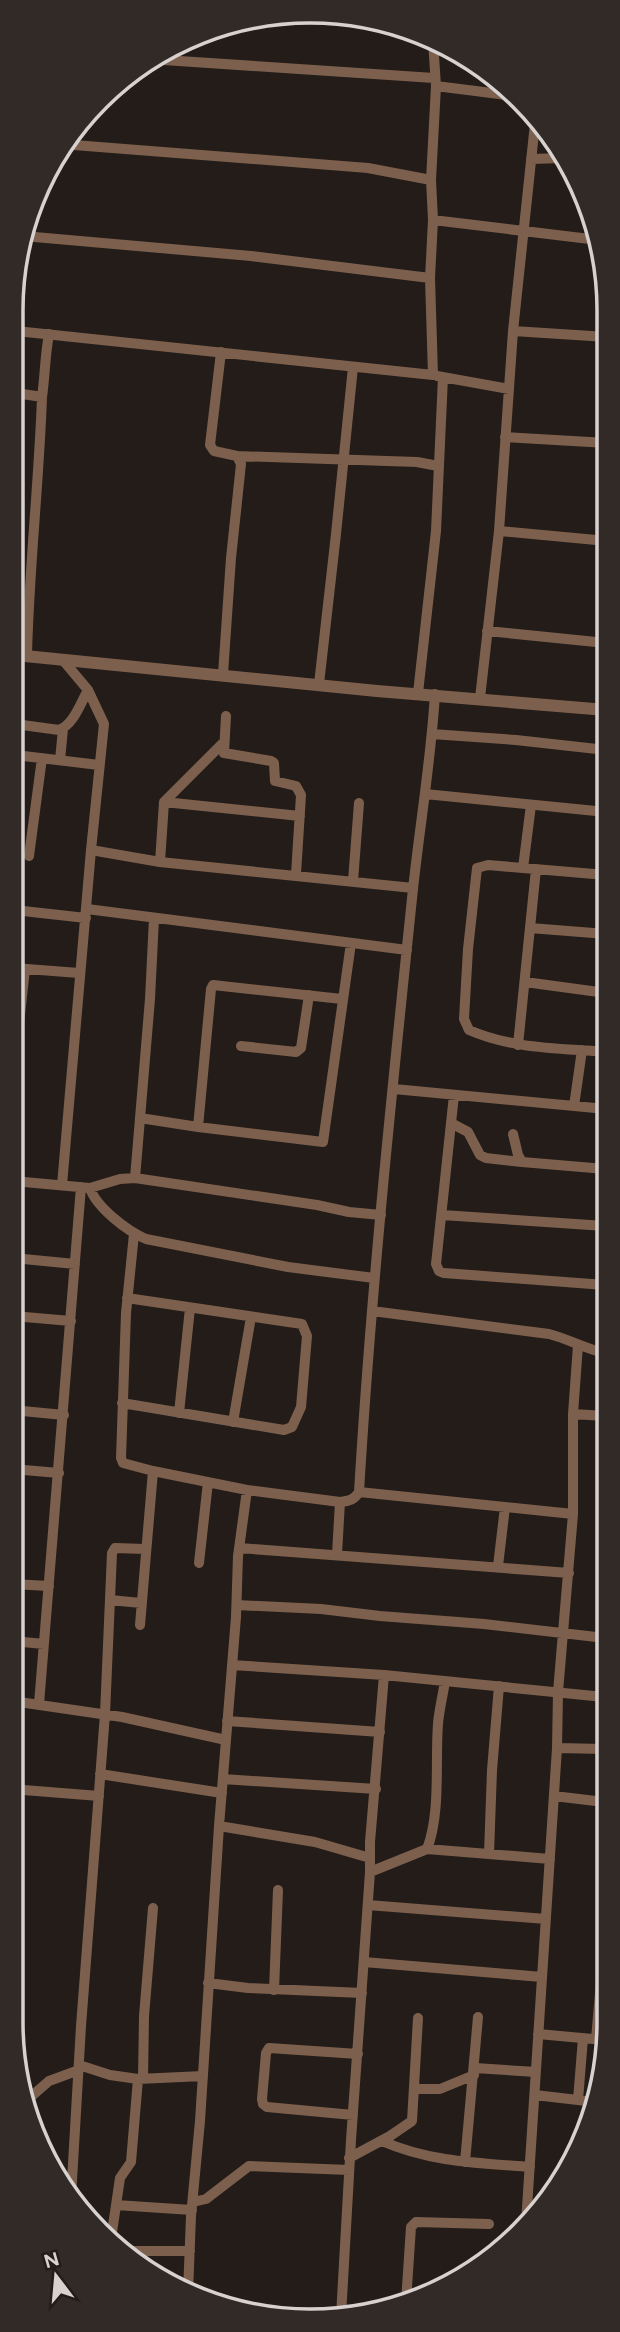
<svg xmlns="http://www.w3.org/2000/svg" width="620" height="2332" font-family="Figtree,sans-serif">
<rect width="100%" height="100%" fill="#241c18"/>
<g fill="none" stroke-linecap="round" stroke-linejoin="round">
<path stroke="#7c604d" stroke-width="10" d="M149 59 434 78
M436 86 515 96
M61 144 368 168 431 180
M531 159 563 158
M433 220 598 240
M23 236 251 256 430 278
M16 331 433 375 430 278 433 220 431 180 436 86 433 41
M513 331 607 337
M221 352 210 445 214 451 237 456 241 464 231 558 223 674
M437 376 509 389
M16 393 42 397
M505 437 607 443
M237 456 417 462 438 466
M499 531 607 541
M487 631 606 643
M27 655C29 569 39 483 42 397 45 376 45 355 49 334
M62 659 88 690 104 724 91 850 62 1185
M319 684 336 534 353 367
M418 693 436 531 443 377
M480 698 499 531 513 331 536 114
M226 716 224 753 271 761 274 763 275 781 296 786 301 795 296 874
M15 724 59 730C74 724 80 704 88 690
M432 734 516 740 606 750
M15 755 99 765
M60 760 63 729
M425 794 606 812
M164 802 300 816
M91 850 160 862 413 888
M29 856 42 758
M160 862 164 802 224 742
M523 868 531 805
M353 881 359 803
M87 909 407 950
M14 910 86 918
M530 928 606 934
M14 968 79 973
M525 982 606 993
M518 1045 536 869
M241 1046 296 1052 301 1048 309 995
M606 1052C559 1048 512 1049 469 1030L464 1019 468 949 477 868 488 865 606 875
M14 1069 25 969
M394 1089 606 1109
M454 1095 436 1264 439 1271 444 1273 605 1285
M574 1106 582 1050
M140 1118 198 1127 211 989 213 985 342 999
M451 1123 468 1132 480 1155 486 1158 522 1162
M198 1127 323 1142 351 943
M513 1134 518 1155 522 1162 605 1169
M135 1178 150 999 154 918
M13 1181 90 1188 120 1179 135 1178 317 1205 349 1212 381 1215
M90 1188C96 1207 127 1231 146 1239L288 1267 374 1278
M442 1215 605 1226
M134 1234 126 1313 121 1458 123 1463 153 1471 247 1490 340 1502C349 1501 354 1500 359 1492 371 1291 392 1090 413 889 420 824 431 760 435 694
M13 1258 75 1264
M372 1311 549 1334C569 1339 585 1349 605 1353
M13 1316 71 1321
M122 1403 284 1430 292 1427 301 1407 307 1336 302 1324 127 1298
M12 1410 64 1415
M179 1413 190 1308
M573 1414 605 1416
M233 1422 251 1317
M12 1469 59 1473
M359 1492 573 1514
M239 1548 569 1573
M337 1554 340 1502
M199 1563 208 1482
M498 1566 505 1507
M12 1584 49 1586
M110 1600 141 1603
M237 1605 321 1609 380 1616 484 1624 605 1638
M140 1625 153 1471
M12 1641 44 1644
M232 1665 384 1675 604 1697
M12 1701 122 1717 226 1740
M39 1704 81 1187
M227 1721 380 1732
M557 1748 604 1749
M100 1774 222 1793
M223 1779 376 1789
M11 1789 99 1796
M554 1796 604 1802
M219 1826 315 1842 370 1858
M427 1849 550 1859
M489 1854 492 1770 499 1686
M370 1872 427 1849C441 1813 435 1762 438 1724 439 1710 443 1695 445 1681
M368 1905 546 1919
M364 1962 542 1977
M208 1983 248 1988 362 1993
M11 1990 14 1991
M274 1990 278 1890
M538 2034 604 2040
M596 2039 604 1947
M79 2065 110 2075 138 2079 203 2076
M475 2068 536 2072
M143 2079 144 2016 153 1908
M414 2089H440L474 2075
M535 2095 595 2102
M578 2100 583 2038
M26 2101 49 2081 79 2070
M353 2115 267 2107 263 2104 262 2099 266 2053 269 2048 358 2054
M382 2141C429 2162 479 2163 530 2167
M349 2158 390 2136 412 2121 418 2018
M465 2162 478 2017
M71 2198 81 2026 105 1714 112 1553 115 1548 145 1549
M193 2202 206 2199 249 2166 349 2170
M116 2205 192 2210
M527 2207 540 2208
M526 2223 557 1748 558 1692 573 1514V1414L578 1345
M111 2239 120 2178 131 2162 138 2079
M126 2251H190
M188 2293 191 2216 200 2121 219 1826 236 1617 238 1556 247 1490
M406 2302 411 2227 416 2222 489 2224
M341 2316 351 2140 370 1872V1842L384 1675"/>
<path stroke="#7c604d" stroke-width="12" d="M15 655 377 691 606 710"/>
</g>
<path d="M0 0H620V2332H0ZM310 23H310A287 287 0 0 1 597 310V2022A287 287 0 0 1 310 2309H310A287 287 0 0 1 23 2022V310A287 287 0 0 1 310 23Z" fill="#322a27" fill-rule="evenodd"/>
<path fill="none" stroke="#d7d1cf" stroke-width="3.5" d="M310 23H310A287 287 0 0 1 597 310V2022A287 287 0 0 1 310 2309H310A287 287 0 0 1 23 2022V310A287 287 0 0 1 310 23Z"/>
<g transform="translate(56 2276) rotate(344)" stroke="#241c18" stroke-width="5" paint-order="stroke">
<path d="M0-5L12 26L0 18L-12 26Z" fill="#d7d1cf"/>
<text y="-10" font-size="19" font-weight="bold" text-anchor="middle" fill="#d7d1cf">N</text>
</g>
</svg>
